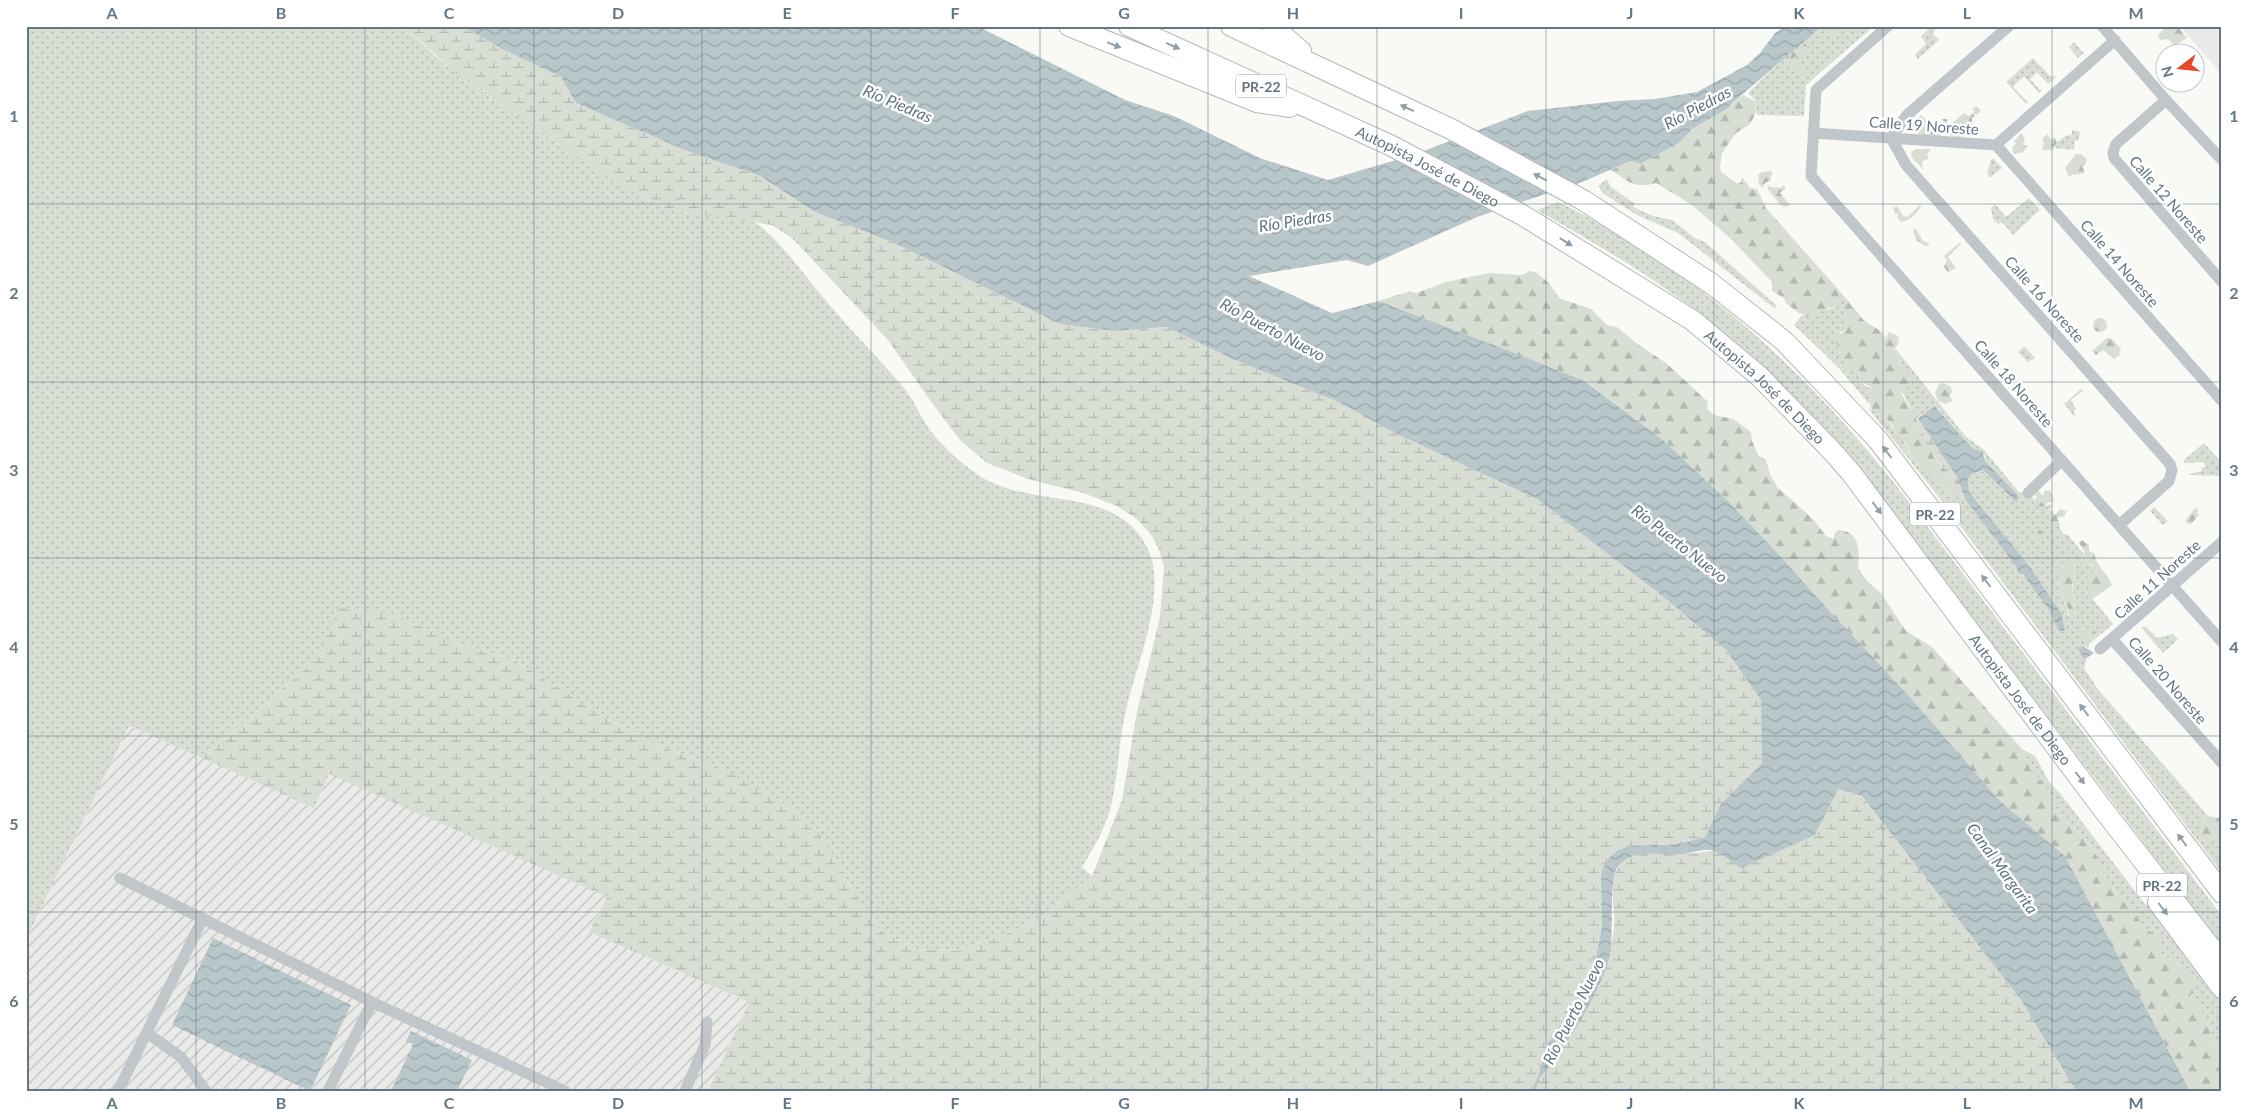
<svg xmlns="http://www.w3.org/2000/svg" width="2248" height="1117" font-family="Lato,sans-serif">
<defs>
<pattern id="industrial-furrows" width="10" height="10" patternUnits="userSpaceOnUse" patternTransform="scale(1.25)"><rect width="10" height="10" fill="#eaeae9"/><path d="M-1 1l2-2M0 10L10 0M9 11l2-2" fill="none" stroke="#c1c2c2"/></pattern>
<pattern id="grass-dots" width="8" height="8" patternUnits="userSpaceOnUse" patternTransform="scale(1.25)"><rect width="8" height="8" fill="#d9ded5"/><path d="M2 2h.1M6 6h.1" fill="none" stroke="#b4b9b2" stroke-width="1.8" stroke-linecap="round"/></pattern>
<pattern id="forest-firs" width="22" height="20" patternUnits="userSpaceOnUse" patternTransform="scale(1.25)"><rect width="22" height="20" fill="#d9ded5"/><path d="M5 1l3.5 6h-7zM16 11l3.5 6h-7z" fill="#b4b9b2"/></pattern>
<pattern id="wetland-marsh" width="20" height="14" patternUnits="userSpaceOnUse" patternTransform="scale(1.25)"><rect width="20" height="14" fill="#d9ded5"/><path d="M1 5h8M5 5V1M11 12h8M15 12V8" fill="none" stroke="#b4b9b2"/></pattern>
<pattern id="water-waves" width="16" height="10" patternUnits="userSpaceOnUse" patternTransform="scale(1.25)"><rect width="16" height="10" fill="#b9c7ca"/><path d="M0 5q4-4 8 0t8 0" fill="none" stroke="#9aa6a9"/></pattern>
</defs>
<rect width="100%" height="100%" fill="#f9f9f6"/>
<path fill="#eaeae9" d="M2179 26H2222V75L2197 46Z"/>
<path fill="url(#industrial-furrows)" d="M129 726 314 807 329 773 607 897 589 932 749 1002 708 1091H26V939Z"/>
<path fill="url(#grass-dots)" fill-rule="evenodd" d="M26 26H404C421 42 438 60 456 73 487 96 520 117 551 139 588 164 624 190 666 208 686 216 746 215 759 225 785 246 805 277 827 302 851 331 879 358 904 388 913 399 919 413 927 426 941 445 958 461 977 474 1029 511 1114 483 1147 547 1170 592 1134 669 1125 715 1118 746 1118 779 1110 810 1104 831 1093 849 1082 867L1092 876 1045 915 1011 932 956 951 915 949 880 931 841 872 818 831 726 771 657 745 608 719 514 660 340 608 316 660 202 758 129 726 26 939Z
M1820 26H1874L1806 85 1804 116 1757 115 1755 100 1748 93 1768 73Z
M1932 26 1936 29 1932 33 1939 40 1918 59 1915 54 1926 44 1921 36Z
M2074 42 2084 53 2078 58 2069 47Z
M2033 58 2051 77 2053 76 2056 77 2048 84 2037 72 2030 79 2039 89 2042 90 2039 93 2024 76 2013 87 2028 102 2026 104 2006 82Z
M2072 130 2080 132 2078 141 2075 140 2074 150 2055 148 2057 142 2067 135 2069 136 2072 134Z
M1991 159H1994L2002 168 1990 178 1987 174Z
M1607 179 1610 186 1635 204 1633 207 1653 216 1672 220 1695 238 1705 242 1777 306 1774 308 1678 233 1637 215 1604 194 1598 186Z
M2029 198 2040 210 2013 235 2002 222 1998 224 1993 219 1991 208 1995 204 2006 217Z
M1558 202C1697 269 1812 376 1905 497L2222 916V946L1850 457C1795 395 1735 337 1666 289 1625 260 1580 235 1537 210Z
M1837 288 1852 305 1847 302C1843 312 1845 319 1847 330L1840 332 1839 353 1844 360V368L1850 370H1860L1859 380 1867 387 1872 388 1869 404 1838 367 1794 325 1801 316 1837 307 1839 292Z
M2024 346 2035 358 2028 362 2018 352Z
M1895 348 1966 437 1983 449 2019 492 2031 494 2034 500 2046 507 2050 504 2053 506 2048 511 2054 525 2059 526 2063 534H2067L2083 553 2082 560 2094 567 2096 570 2087 578 2091 589V597L2113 624 2095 639 2094 630 2089 628 2088 641H2091L2088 648 2086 646 2078 649 2084 660 2087 659 2084 668 2097 688 2208 816 2203 820 2215 839H2222V873L1934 491 1869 409 1883 414 1886 418 1897 435 1905 442 1911 458 1937 477 1952 495 1965 499 2015 564 2017 570C2036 584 2049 610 2059 631H2065L2062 614 2028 564 1969 492 1968 479 1972 474 1983 470 2017 503V494L1986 462 1985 455 1973 449 1936 406 1918 417 1919 419 1915 417 1901 389 1911 386 1913 378 1911 371 1898 369 1901 365ZM2066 559 2076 568C2069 583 2075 601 2076 617L2068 616C2068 606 2062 598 2060 588 2059 580 2062 574 2059 567Z
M2081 389 2083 391 2071 400 2076 409 2073 412 2076 416 2075 417 2064 404Z
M2204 443 2222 463V476L2189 475V474L2202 471 2201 468 2205 467 2204 462 2184 463V460Z
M2154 507 2168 521 2163 525 2150 511Z
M2141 627H2146L2157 638 2173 634 2178 639 2163 653Z
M2022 749 2035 756 2049 782 2060 793 2144 903 2153 910 2222 999V1046L2215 1047 2208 1020 2190 997 2196 980 2185 973 2176 962 2161 955V941L2157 935 2145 929 2134 911 2111 887 2102 871 2098 858 2081 833 2069 825 2060 816 2045 784 2033 774Z"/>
<path fill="url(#forest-firs)" d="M1825 26H1842L1833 34H1827L1823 30Z
M2162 26H2177L2187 38 2174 46 2168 39 2160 40 2158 35 2164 29Z
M1803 44H1806L1809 51 1808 54 1798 55 1792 59 1806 75 1809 84 1789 63 1792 59 1789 58 1790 55Z
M1743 95 1755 101 1756 113 1750 124 1736 133 1722 153 1720 167 1721 172 1737 184 1741 182 1742 177 1750 188 1757 189 1766 208 1837 288 1841 301 1837 307 1828 308 1817 316H1807L1797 312 1786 303 1784 298 1772 291V282L1730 238 1692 205 1656 183C1634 189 1629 182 1611 170L1631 161 1640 164 1679 143 1692 129 1727 109 1730 105Z
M1976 106 1981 110 1978 114H1975L1974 117H1972V133C1965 135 1958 140 1950 135L1952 123 1964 113 1969 116 1974 112 1972 109Z
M1921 115 1933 127 1936 125 1940 129 1946 124 1942 119H1947L1948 127 1939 137 1920 136 1915 129H1912L1911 125Z
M2021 133 2025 138 2023 145 2028 146 2023 152 2014 154 2012 148 2016 143 2014 141Z
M2047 134 2051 139 2054 137 2057 142 2053 150H2043L2042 149 2044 143 2042 139Z
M1916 149H1931L1927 155 1928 159 1922 161 1923 169 1912 158 1911 152Z
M2076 154H2081L2087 159 2085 165 2082 166 2085 173 2075 175 2073 174 2069 177 2065 168Z
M1771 171 1773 174 1771 175V180L1765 183 1763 188 1759 184 1758 175 1761 172Z
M1770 185V187L1782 188V185L1785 186V189L1780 193 1790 205 1785 207 1780 205C1776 198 1771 195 1767 187Z
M1920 205 1921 207C1916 214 1910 221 1901 222L1897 217 1899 213 1895 214 1893 208 1897 206 1903 216 1907 217Z
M1913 229H1916L1923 241 1929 243 1928 246H1925L1916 240Z
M1959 243 1961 244 1948 257 1956 268 1948 272 1944 267 1947 260 1944 256Z
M1530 271 1537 273 1549 283 1559 298 1591 309 1607 325 1617 327 1636 343 1666 363 1708 402 1707 409 1714 415 1733 419 1751 432 1752 441 1758 455 1766 460 1770 474 1778 488 1813 519 1826 536 1834 539V534L1838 530C1860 531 1860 551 1858 568L1867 581 1881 593 1906 631 1932 647 2022 749 2033 774 2045 784 2060 816 2069 825 2081 833 2098 858 2102 871 2111 887 2134 911 2145 929 2157 935 2161 941V955L2176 962 2185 973 2197 980 2190 997 2208 1020 2215 1047 2222 1046V1091H2190L2065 856 1999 800 1770 545 1730 503 1663 440 1586 381 1379 301 1410 291 1416 293 1446 282 1489 273 1522 275Z
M1847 302C1854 306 1856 311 1861 317 1867 326 1880 326 1886 339L1889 332 1898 336 1899 343 1895 348 1901 366 1899 369 1911 371 1913 378 1911 386 1901 389 1902 395 1917 420 1918 428 1934 457 1950 475 1957 477 1965 499 1952 495 1937 477 1911 458 1906 442 1896 437C1895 424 1884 414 1872 411L1869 400 1872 388 1859 380 1860 370 1844 371V360L1841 358 1835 337 1847 330 1843 310Z
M2093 325a7 7 0 1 1 14 0a7 7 0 1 1-14 0Z
M2107 338 2112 339 2121 349 2119 353 2121 354 2114 359 2103 350 2096 355 2092 351Z
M1944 383 1951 387 1952 392 1950 395 1952 401 1945 404 1938 401 1935 393 1939 384Z
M2038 490 2043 496 2044 491 2050 490 2054 501 2047 503 2046 507 2039 506 2034 500 2037 497 2034 494Z
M2195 508 2199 510 2197 512 2199 515 2190 525 2185 521Z
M2060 509 2066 511 2068 509 2064 516 2057 518 2060 524 2059 526C2049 524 2049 520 2048 511L2051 510 2055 515Z
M2032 536a6 6 0 1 1 12 0a6 6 0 1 1-12 0Z
M2082 540 2089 545V551L2094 553C2096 566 2108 573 2112 585L2093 599 2089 596 2091 589 2087 585C2086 576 2090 576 2096 570L2091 564 2086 566 2082 563V555L2085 552 2079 543Z
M2066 559H2069L2076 564 2072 585 2076 618 2073 621C2067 616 2069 612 2067 606 2064 599 2061 595 2060 587 2059 580 2062 574 2058 567Z
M2082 635a7 7 0 1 1 14 0a7 7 0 1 1-14 0Z
M2208 816 2220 818 2222 839 2206 838 2201 834V823Z"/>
<path fill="url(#wetland-marsh)" d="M404 26H463L502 49 561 77 576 103 684 150 760 176 813 211 894 243 1060 324 1113 331 1167 327 1230 358 1336 401 1397 434 1537 499 1666 599 1726 650 1761 700 1762 763 1721 804 1705 837 1676 844 1636 845 1601 875 1602 927 1596 956 1573 1006 1548 1043 1537 1081C1571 1038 1601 989 1613 935 1619 906 1599 873 1632 856 1647 848 1664 855 1680 854 1697 854 1713 850 1729 848 1758 843 1787 839 1815 835L1837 789 1862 796 2021 1000 2076 1091H708L749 1002 589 932 607 897 329 774 314 808 202 758 316 660 339 607 393 614 454 642 514 660 608 719 657 745 726 771 789 806 818 831 841 872 880 931 915 949 956 951 1011 932 1045 915 1092 876 1122 800 1137 712 1160 617 1164 567 1159 550 1152 536 1137 519 1117 506 1083 493 1031 480 987 463 960 440 929 399 888 340 792 238 772 225 670 210 621 187 454 72Z
M1926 415 1956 476 1950 475C1937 459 1919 441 1917 420Z"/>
<path fill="url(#water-waves)" d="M463 26H977L1125 100 1174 116 1260 158 1328 180 1416 154 1528 111 1617 101 1655 99 1697 92 1747 65 1760 53 1775 33 1787 26H1822L1730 105 1727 109 1692 129 1679 143 1640 164 1631 161 1582 182 1477 217 1368 266 1347 260 1249 276 1332 313 1379 301 1517 354 1585 381 1663 440 1730 503 1770 545 1835 617 1908 695 1999 800 2065 856 2190 1091H2076L2021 1000 1862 796 1838 789 1815 835 1741 868C1733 863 1721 852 1711 850 1702 849 1690 854 1681 854 1659 856 1633 846 1617 868 1608 880 1615 936 1609 958 1598 999 1563 1050 1536 1083L1548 1043 1573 1006 1596 956 1602 927 1601 875C1612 837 1644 847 1674 844 1685 843 1695 839 1705 837L1721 804 1762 763 1761 700 1726 650 1666 599 1537 499 1397 434 1336 401 1230 358 1167 327 1113 331 1060 324 894 243 813 211 760 176 684 150 576 103 561 77 502 49Z
M1935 406 1973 449 1982 451 1986 462 2017 494V503L1983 470 1972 474 1968 479 1969 492 2028 564 2062 614 2065 631H2059L2047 607 2023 574H2019L2015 565 1965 499 1957 477 1918 418Z
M2083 646 2094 653 2084 660 2078 649Z
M213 938 351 1005 310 1091 172 1025Z
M411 1031 472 1060 457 1091H391L413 1044 406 1041Z"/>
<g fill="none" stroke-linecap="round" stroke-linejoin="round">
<path stroke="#b9c7ca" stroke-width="3" d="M1533 1091 1538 1080"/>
<defs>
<g id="highway">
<path d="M1069 26 1257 102 1290 107"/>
<path id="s1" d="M1129 26 1392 146 1524 216 1692 320 1759 376 1832 451 1852 474 2102 808 2222 962"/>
<path d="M1231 26 1451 129 1583 200 1712 284 1784 341 1878 440 2222 893"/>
<path d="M1272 26 1301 51"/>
<path d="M2158 902 2222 988"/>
</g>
</defs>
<use href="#highway" stroke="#b5b9bc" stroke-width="22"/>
<path stroke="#c1c6ca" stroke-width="11" d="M1888 26 1816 90 1811 176 2222 642
M2009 26 1907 115 1891 138 1906 165 2170 464 2172 470 2169 481 2119 525
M2102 26 2166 100 2222 160
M2166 100 2116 144 2113 152 2114 158 2222 282
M1813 133 1996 145 2115 40
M1996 145 2222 401
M2028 493 2062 460
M2112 639 2222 763
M2100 649 2222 542
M120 878 372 1002 565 1091
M147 1033 181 1057 206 1091
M118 1091 203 918
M328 1091 372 1002
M685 1091 705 1045 707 1022"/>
<use href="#highway" stroke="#fff" stroke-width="20"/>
</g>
<defs><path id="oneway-solid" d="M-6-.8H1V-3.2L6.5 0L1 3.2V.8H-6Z" transform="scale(1.25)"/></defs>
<g fill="#929fa8">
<use href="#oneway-solid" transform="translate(1114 45) rotate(22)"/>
<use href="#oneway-solid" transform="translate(1173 46) rotate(24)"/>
<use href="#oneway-solid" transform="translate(1407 108) rotate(-155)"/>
<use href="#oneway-solid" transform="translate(1540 177) rotate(-152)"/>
<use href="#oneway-solid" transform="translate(1566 242) rotate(32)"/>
<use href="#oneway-solid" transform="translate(1887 452) rotate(-127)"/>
<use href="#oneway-solid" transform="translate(1877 508) rotate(53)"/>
<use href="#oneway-solid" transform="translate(1986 581) rotate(-127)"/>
<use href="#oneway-solid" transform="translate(2084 710) rotate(-127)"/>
<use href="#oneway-solid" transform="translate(2080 778) rotate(53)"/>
<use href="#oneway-solid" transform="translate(2182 840) rotate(-127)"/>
<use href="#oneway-solid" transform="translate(2163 909) rotate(53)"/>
</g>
<path fill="none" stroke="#637682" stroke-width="1" stroke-opacity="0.55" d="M196 26V1091M365 26V1091M534 26V1091M702 26V1091M871 26V1091M1040 26V1091M1208 26V1091M1377 26V1091M1546 26V1091M1714 26V1091M1883 26V1091M2052 26V1091M26 204H2222M26 382H2222M26 558H2222M26 736H2222M26 912H2222"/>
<g text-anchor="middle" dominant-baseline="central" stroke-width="5" stroke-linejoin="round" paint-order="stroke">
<g fill="#fff" stroke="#929fa8" stroke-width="1">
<rect x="1236" y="74.5" width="50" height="23" rx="4"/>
<rect x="1910" y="502.5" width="50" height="23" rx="4"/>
<rect x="2137" y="873.5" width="50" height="23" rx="4"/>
</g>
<g font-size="14" font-weight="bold" fill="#637682">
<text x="1261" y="86">PR-22</text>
<text x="1935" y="514">PR-22</text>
<text x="2162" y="885">PR-22</text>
</g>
<g font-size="15" fill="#637682" stroke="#fff">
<text transform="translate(1924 125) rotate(4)">Calle 19 Noreste</text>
<text stroke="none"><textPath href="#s1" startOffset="330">Autopista José de Diego</textPath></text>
<text transform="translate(2169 199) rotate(49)">Calle 12 Noreste</text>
<text transform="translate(2120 263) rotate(49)">Calle 14 Noreste</text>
<text transform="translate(2045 299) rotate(48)">Calle 16 Noreste</text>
<text transform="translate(2014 383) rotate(49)">Calle 18 Noreste</text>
<text stroke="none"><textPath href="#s1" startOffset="735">Autopista José de Diego</textPath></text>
<text transform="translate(2157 579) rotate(-42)">Calle 11 Noreste</text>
<text transform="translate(2168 680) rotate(49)">Calle 20 Noreste</text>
<text stroke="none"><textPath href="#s1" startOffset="1140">Autopista José de Diego</textPath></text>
</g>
<g font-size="16" font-style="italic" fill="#5e767c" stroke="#fff">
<text transform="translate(898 103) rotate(23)">Río Piedras</text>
<text transform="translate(1697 107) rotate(-28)">Río Piedras</text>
<text transform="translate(1295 220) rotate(-9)">Río Piedras</text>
<text transform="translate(1273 329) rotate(28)">Río Puerto Nuevo</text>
<text transform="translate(1680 543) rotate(38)">Río Puerto Nuevo</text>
<text transform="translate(2003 868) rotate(54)">Canal Margarita</text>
<text transform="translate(1573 1011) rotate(-63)">Río Puerto Nuevo</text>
</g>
</g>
<rect width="2248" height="1117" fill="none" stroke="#ffffff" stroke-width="55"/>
<g transform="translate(2180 68) rotate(254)"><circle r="24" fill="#ffffff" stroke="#c1c8cd"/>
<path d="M0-4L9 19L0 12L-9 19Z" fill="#e64829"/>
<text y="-8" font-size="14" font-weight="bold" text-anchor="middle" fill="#637682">N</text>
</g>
<rect x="28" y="28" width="2192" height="1062" fill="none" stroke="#637682" stroke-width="2"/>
<g font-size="16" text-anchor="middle" font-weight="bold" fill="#637682">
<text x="112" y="19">A</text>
<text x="281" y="19">B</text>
<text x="449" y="19">C</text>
<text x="618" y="19">D</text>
<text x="787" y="19">E</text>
<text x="955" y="19">F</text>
<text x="1124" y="19">G</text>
<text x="1293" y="19">H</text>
<text x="1461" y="19">I</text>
<text x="1630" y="19">J</text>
<text x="1799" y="19">K</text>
<text x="1967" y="19">L</text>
<text x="2136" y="19">M</text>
<text x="14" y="122">1</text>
<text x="2234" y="122">1</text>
<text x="14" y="299">2</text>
<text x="2234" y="299">2</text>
<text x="14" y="476">3</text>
<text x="2234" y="476">3</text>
<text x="14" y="653">4</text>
<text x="2234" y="653">4</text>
<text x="14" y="830">5</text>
<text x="2234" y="830">5</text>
<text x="14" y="1007">6</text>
<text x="2234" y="1007">6</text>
<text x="112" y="1109">A</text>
<text x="281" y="1109">B</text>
<text x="449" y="1109">C</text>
<text x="618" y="1109">D</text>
<text x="787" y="1109">E</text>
<text x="955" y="1109">F</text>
<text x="1124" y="1109">G</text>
<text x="1293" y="1109">H</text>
<text x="1461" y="1109">I</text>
<text x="1630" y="1109">J</text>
<text x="1799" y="1109">K</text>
<text x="1967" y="1109">L</text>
<text x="2136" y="1109">M</text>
</g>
</svg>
